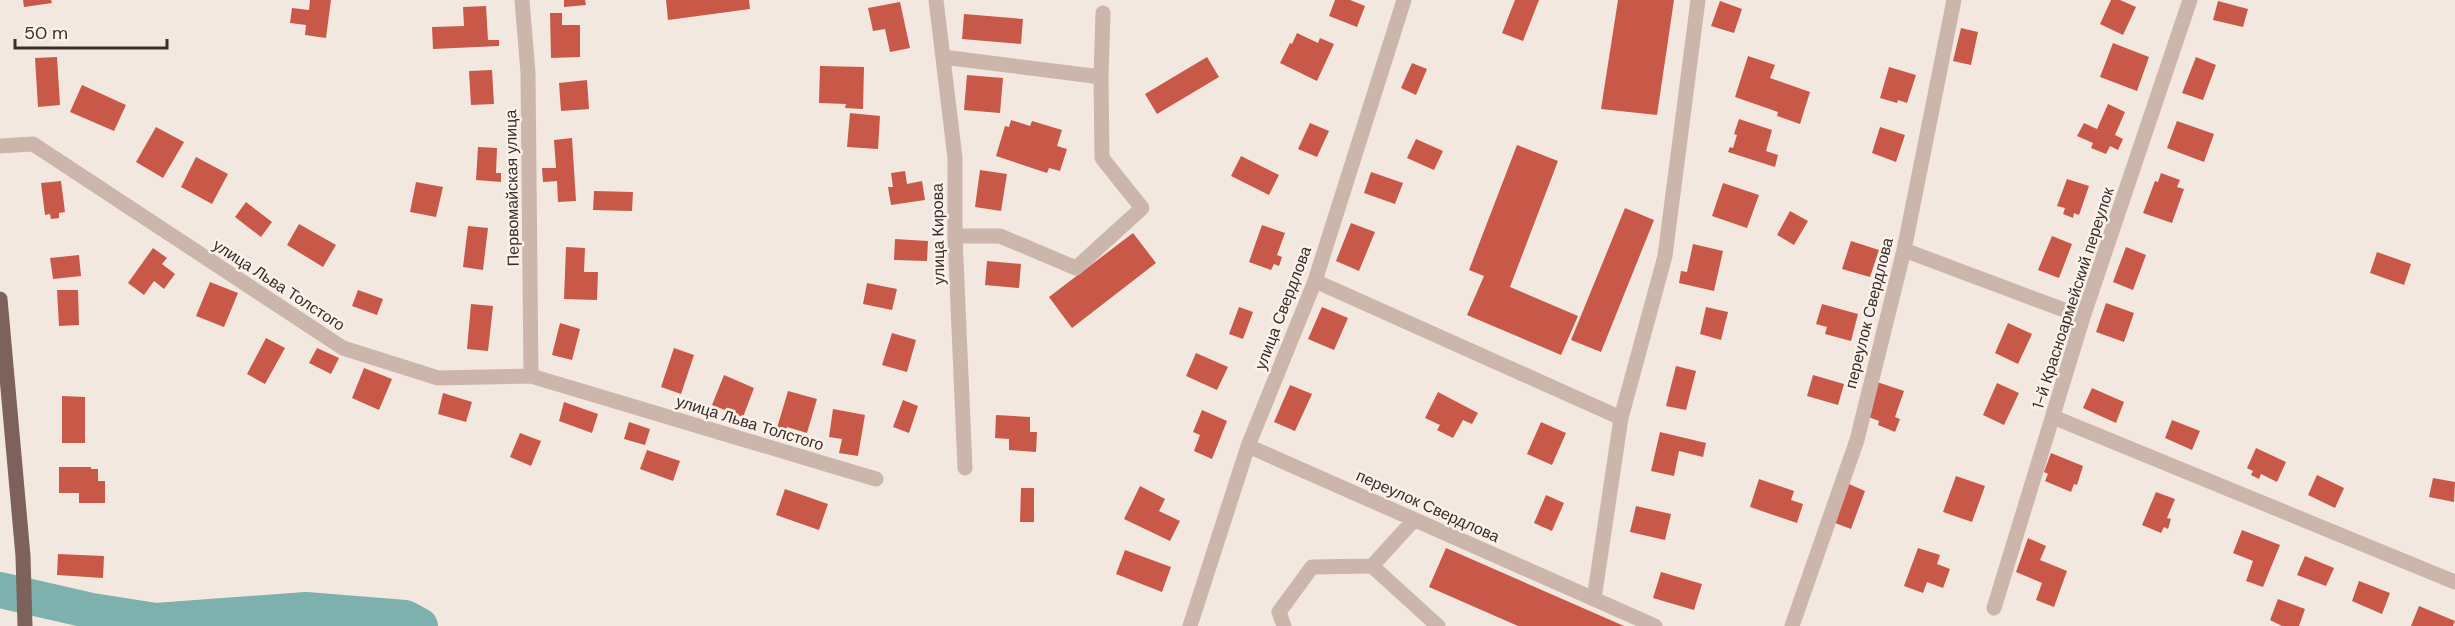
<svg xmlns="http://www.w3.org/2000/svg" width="2455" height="626" font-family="'DM Sans',sans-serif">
<rect width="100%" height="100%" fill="#f3e8df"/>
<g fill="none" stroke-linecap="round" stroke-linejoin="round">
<path stroke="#7eb1ad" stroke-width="36" d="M0 590 92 611 156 621 306 610 405 618 420 626"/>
</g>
<path fill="#c85949" d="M23 0H51L52 3 24 7Z
M310 0H331L326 38 305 35 306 25 290 23 292 8 309 10Z
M564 0H585L586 5 564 7Z
M666 0H749L750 9 668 20Z
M1335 0H1350L1365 6 1357 27 1329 16Z
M1515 0H1539L1523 41 1502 33Z
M1618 0H1674L1657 115 1601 109Z
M2111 0H2120L2136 7 2123 35 2100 24Z
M1720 1 1742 9 1734 33 1711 26Z
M2218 1 2248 9 2243 27 2213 20Z
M900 2 910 48 890 52 885 29 873 31 868 8Z
M486 6 488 40H499V46L433 49 432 27 464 26 463 7Z
M550 13H562V25H580V57L551 58Z
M964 14 1023 19 1021 44 962 39Z
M1961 28 1978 32 1971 65 1953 61Z
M1297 33 1318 43 1320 38 1334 44 1317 81 1280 63 1290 43 1292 44Z
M2113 43 2149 57 2137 91 2100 77Z
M1748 56 1775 65 1770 78 1810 92 1800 124 1777 116 1778 112 1735 97Z
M57 57 60 105 38 107 35 58Z
M1207 57 1219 77 1157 114 1145 94Z
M2196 57 2216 65 2203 100 2182 93Z
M1412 63 1427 69 1416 95 1401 88Z
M820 66 864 67 863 109 845 108 846 104 819 103Z
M1889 67 1916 75 1907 103 1898 100 1897 103 1880 98Z
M492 70 494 104 471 105 469 71Z
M967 75 1003 78 1000 113 964 110Z
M587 80 589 109 561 111 559 83Z
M82 85 126 105 114 131 70 112Z
M2108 104 2125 112 2115 135 2123 139 2118 150 2110 146 2106 154 2091 148 2093 143 2077 136 2084 123 2097 129Z
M850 113 880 116 878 149 847 147Z
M1739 119 1772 130 1766 151 1778 155 1775 167 1728 152 1730 147 1733 148 1737 135 1734 134Z
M1011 120 1030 126 1032 121 1062 130 1057 146 1067 149 1060 171 1049 168 1047 173 996 156 1005 126 1009 127Z
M2177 121 2214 134 2204 162 2167 148Z
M1310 123 1329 131 1317 157 1298 149Z
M156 127 184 142 163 178 136 162Z
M1880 127 1905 135 1896 162 1872 153Z
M572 138 576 201 558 202 557 181 543 182 542 168H556L554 140Z
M1416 139 1443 151 1434 170 1407 158Z
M1517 145 1558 161 1510 287 1578 316 1561 355 1467 315 1484 276 1469 270Z
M478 147 497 148 496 173H501V182L476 180Z
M1241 156 1279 175 1269 195 1231 176Z
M196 157 228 174 212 204 181 187Z
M980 170 1007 174 1001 211 975 207Z
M905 171 907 184 922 181 925 200 891 205 888 187H893L891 173Z
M1371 172 1403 183 1395 204 1364 193Z
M2161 173 2180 180 2177 187 2184 189 2172 223 2143 213 2155 181 2158 182Z
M2067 179 2089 186 2079 215 2074 213 2073 218 2063 214 2065 208 2057 206Z
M61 181 65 212 59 213V218L51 219 50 214 45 215 41 183Z
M416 182 443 187 436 217 410 212Z
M1723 183 1759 195 1747 228 1712 216Z
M594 191 633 192 632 211 593 210Z
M246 202 272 222 261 237 235 217Z
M1625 208 1654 220 1601 352 1571 340Z
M1790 211 1808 221 1794 245 1777 235Z
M1351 223 1375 232 1359 271 1336 261Z
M299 224 336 245 323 267 287 245Z
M1262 225 1285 233 1277 255 1282 257 1279 266 1274 264 1271 270 1249 262Z
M468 226 488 228 483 270 463 267Z
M1133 233 1156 263 1072 328 1049 297Z
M2052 236 2072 244 2059 278 2038 270Z
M895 239 928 241 927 261 894 260Z
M1851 241 1879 250 1870 277 1842 269Z
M1693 244 1723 251 1714 291 1679 283 1681 271 1687 272Z
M566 247 585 248 584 272H598L597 300 564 299Z
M2126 247 2146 255 2133 290 2113 282Z
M153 248 167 258 162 264 175 274 164 289 154 281 144 295 128 283Z
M2377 252 2411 264 2404 285 2370 273Z
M79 255 81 276 53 279 50 258Z
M987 261 1021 264 1019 288 985 285Z
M210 282 238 293 224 327 196 316Z
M867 283 897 289 892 310 863 304Z
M57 290H78L79 325 59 326Z
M358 290 383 299 377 315 352 306Z
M2106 303 2134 313 2124 342 2096 332Z
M471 304 493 306 488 351 467 349Z
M1822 304 1858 314 1851 341 1825 334 1827 327 1816 324Z
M1239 307 1253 312 1243 339 1229 334Z
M1322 307 1348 318 1334 350 1308 339Z
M1706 307 1728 312 1721 340 1700 334Z
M560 323 580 329 572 360 552 355Z
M2008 323 2032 334 2018 364 1995 353Z
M892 333 916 340 907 372 882 365Z
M266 338 285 348 265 384 247 374Z
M317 348 339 358 331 374 309 363Z
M674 348 694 355 681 394 661 387Z
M1196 353 1228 367 1217 390 1186 376Z
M1676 366 1696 371 1686 410 1666 406Z
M364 368 392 379 379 410 352 398Z
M724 375 754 388 743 417 712 405Z
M1813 375 1844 384 1838 405 1807 396Z
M1877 382 1904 391 1895 417 1900 419 1895 432 1878 425 1879 421 1866 416Z
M1997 383 2019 393 2004 425 1983 415Z
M1290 385 1312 394 1295 431 1274 422Z
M2092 388 2124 402 2116 423 2083 408Z
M788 391 817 399 807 433 787 427 786 431 777 428Z
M1438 392 1478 413 1472 424 1463 420 1453 438 1437 430 1440 425 1425 418Z
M443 393 472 402 466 422 438 414Z
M62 396 85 397V443H62Z
M903 400 918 406 909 433 893 427Z
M564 402 598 414 592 433 559 421Z
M833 409 865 415 858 456 839 453 842 439 829 437Z
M1202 410 1227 421 1212 459 1194 451 1200 435 1193 432Z
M996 415 1030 417V432H1037L1036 452 1009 450V439L995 438Z
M2172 420 2200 431 2192 450 2165 438Z
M629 422 650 429 645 445 624 439Z
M1541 422 1566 433 1552 465 1527 454Z
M1660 432 1706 443 1703 457 1679 451 1674 476 1651 471Z
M520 433 541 441 531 466 510 457Z
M2256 448 2286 462 2277 482 2261 474 2259 479 2251 475 2253 471 2247 468Z
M647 450 680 461 673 481 640 469Z
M2051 453 2083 466 2077 485 2074 484 2071 492 2045 481 2048 474 2044 472Z
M59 467H91V469H98V481H105V503H79V493H59Z
M2317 475 2344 488 2335 508 2308 495Z
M1956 476 1985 486 1972 522 1943 512Z
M2433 478 2455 482 2454 502 2429 497Z
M1759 479 1794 491 1791 500 1803 504 1797 523 1750 507Z
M1849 484 1865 491 1851 529 1835 523Z
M1140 486 1165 499 1159 511 1180 521 1170 541 1124 519Z
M1021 488H1034V522H1020Z
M785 489 828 504 819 530 776 515Z
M2156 492 2175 499 2167 518 2171 519 2168 529 2164 527 2161 533 2142 525Z
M1546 495 1564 503 1552 531 1534 523Z
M1636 506 1671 514 1665 540 1630 532Z
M2242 530 2280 545 2263 587 2246 581 2253 561 2233 553Z
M2028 538 2046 546 2040 560 2067 571 2054 607 2036 600 2042 583 2016 572Z
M1446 548 1624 626H1518L1429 587Z
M1918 548 1940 555 1937 564 1950 569 1943 588 1927 582 1923 593 1904 586Z
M1125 550 1171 567 1162 592 1116 574Z
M58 554 104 556 103 578 57 575Z
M2305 556 2334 568 2326 586 2297 575Z
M1661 572 1702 584 1694 610 1653 598Z
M2359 581 2390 593 2382 614 2352 601Z
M2278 599 2305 609 2299 626H2282L2270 620Z
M2419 606 2455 621 2453 626H2411Z"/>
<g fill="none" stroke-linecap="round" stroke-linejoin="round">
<path stroke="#ccb6ab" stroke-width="15" d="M522 0 528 73 531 376
M936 0 955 158V236L965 468
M943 57 1101 77 1103 13
M0 146 33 144 343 348 438 378 531 376 876 479
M955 236H1000L1076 268 1142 208 1102 158 1101 77
M1904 250 2083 317
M1315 281 1621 418
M2053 417 2455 582
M1248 446 1655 626
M1372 566 1438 626
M1594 599 1621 418 1665 256 1698 0
M1994 608 2083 317 2190 0
M1190 626 1248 446 1315 281 1404 0
M1284 626 1279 612 1312 567 1372 566 1414 520
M1792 626 1857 440 1904 250 1954 0"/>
<path stroke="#7c625b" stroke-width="15" d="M0 299 23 556 25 626"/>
</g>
<g text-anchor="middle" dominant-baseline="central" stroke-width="5" stroke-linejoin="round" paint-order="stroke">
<g font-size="16" fill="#3a2d2a" stroke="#fbf2ec">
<text transform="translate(512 188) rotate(-91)">Первомайская улица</text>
<text transform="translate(938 234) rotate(-91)">улица Кирова</text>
<text transform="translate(279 285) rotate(33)">улица Льва Толстого</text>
<text transform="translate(2073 298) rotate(-72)">1-й Красноармейский переулок</text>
<text transform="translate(1283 308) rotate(-69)">улица Свердлова</text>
<text transform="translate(1869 313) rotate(-76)">переулок Свердлова</text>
<text transform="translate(750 423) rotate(17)">улица Льва Толстого</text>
<text transform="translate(1428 506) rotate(24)">переулок Свердлова</text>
</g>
</g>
<path d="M15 39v9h152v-9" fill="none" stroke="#3a2d2a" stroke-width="3"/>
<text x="24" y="39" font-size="18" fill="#3a2d2a" stroke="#fbf2ec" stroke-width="4.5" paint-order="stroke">50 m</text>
</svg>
